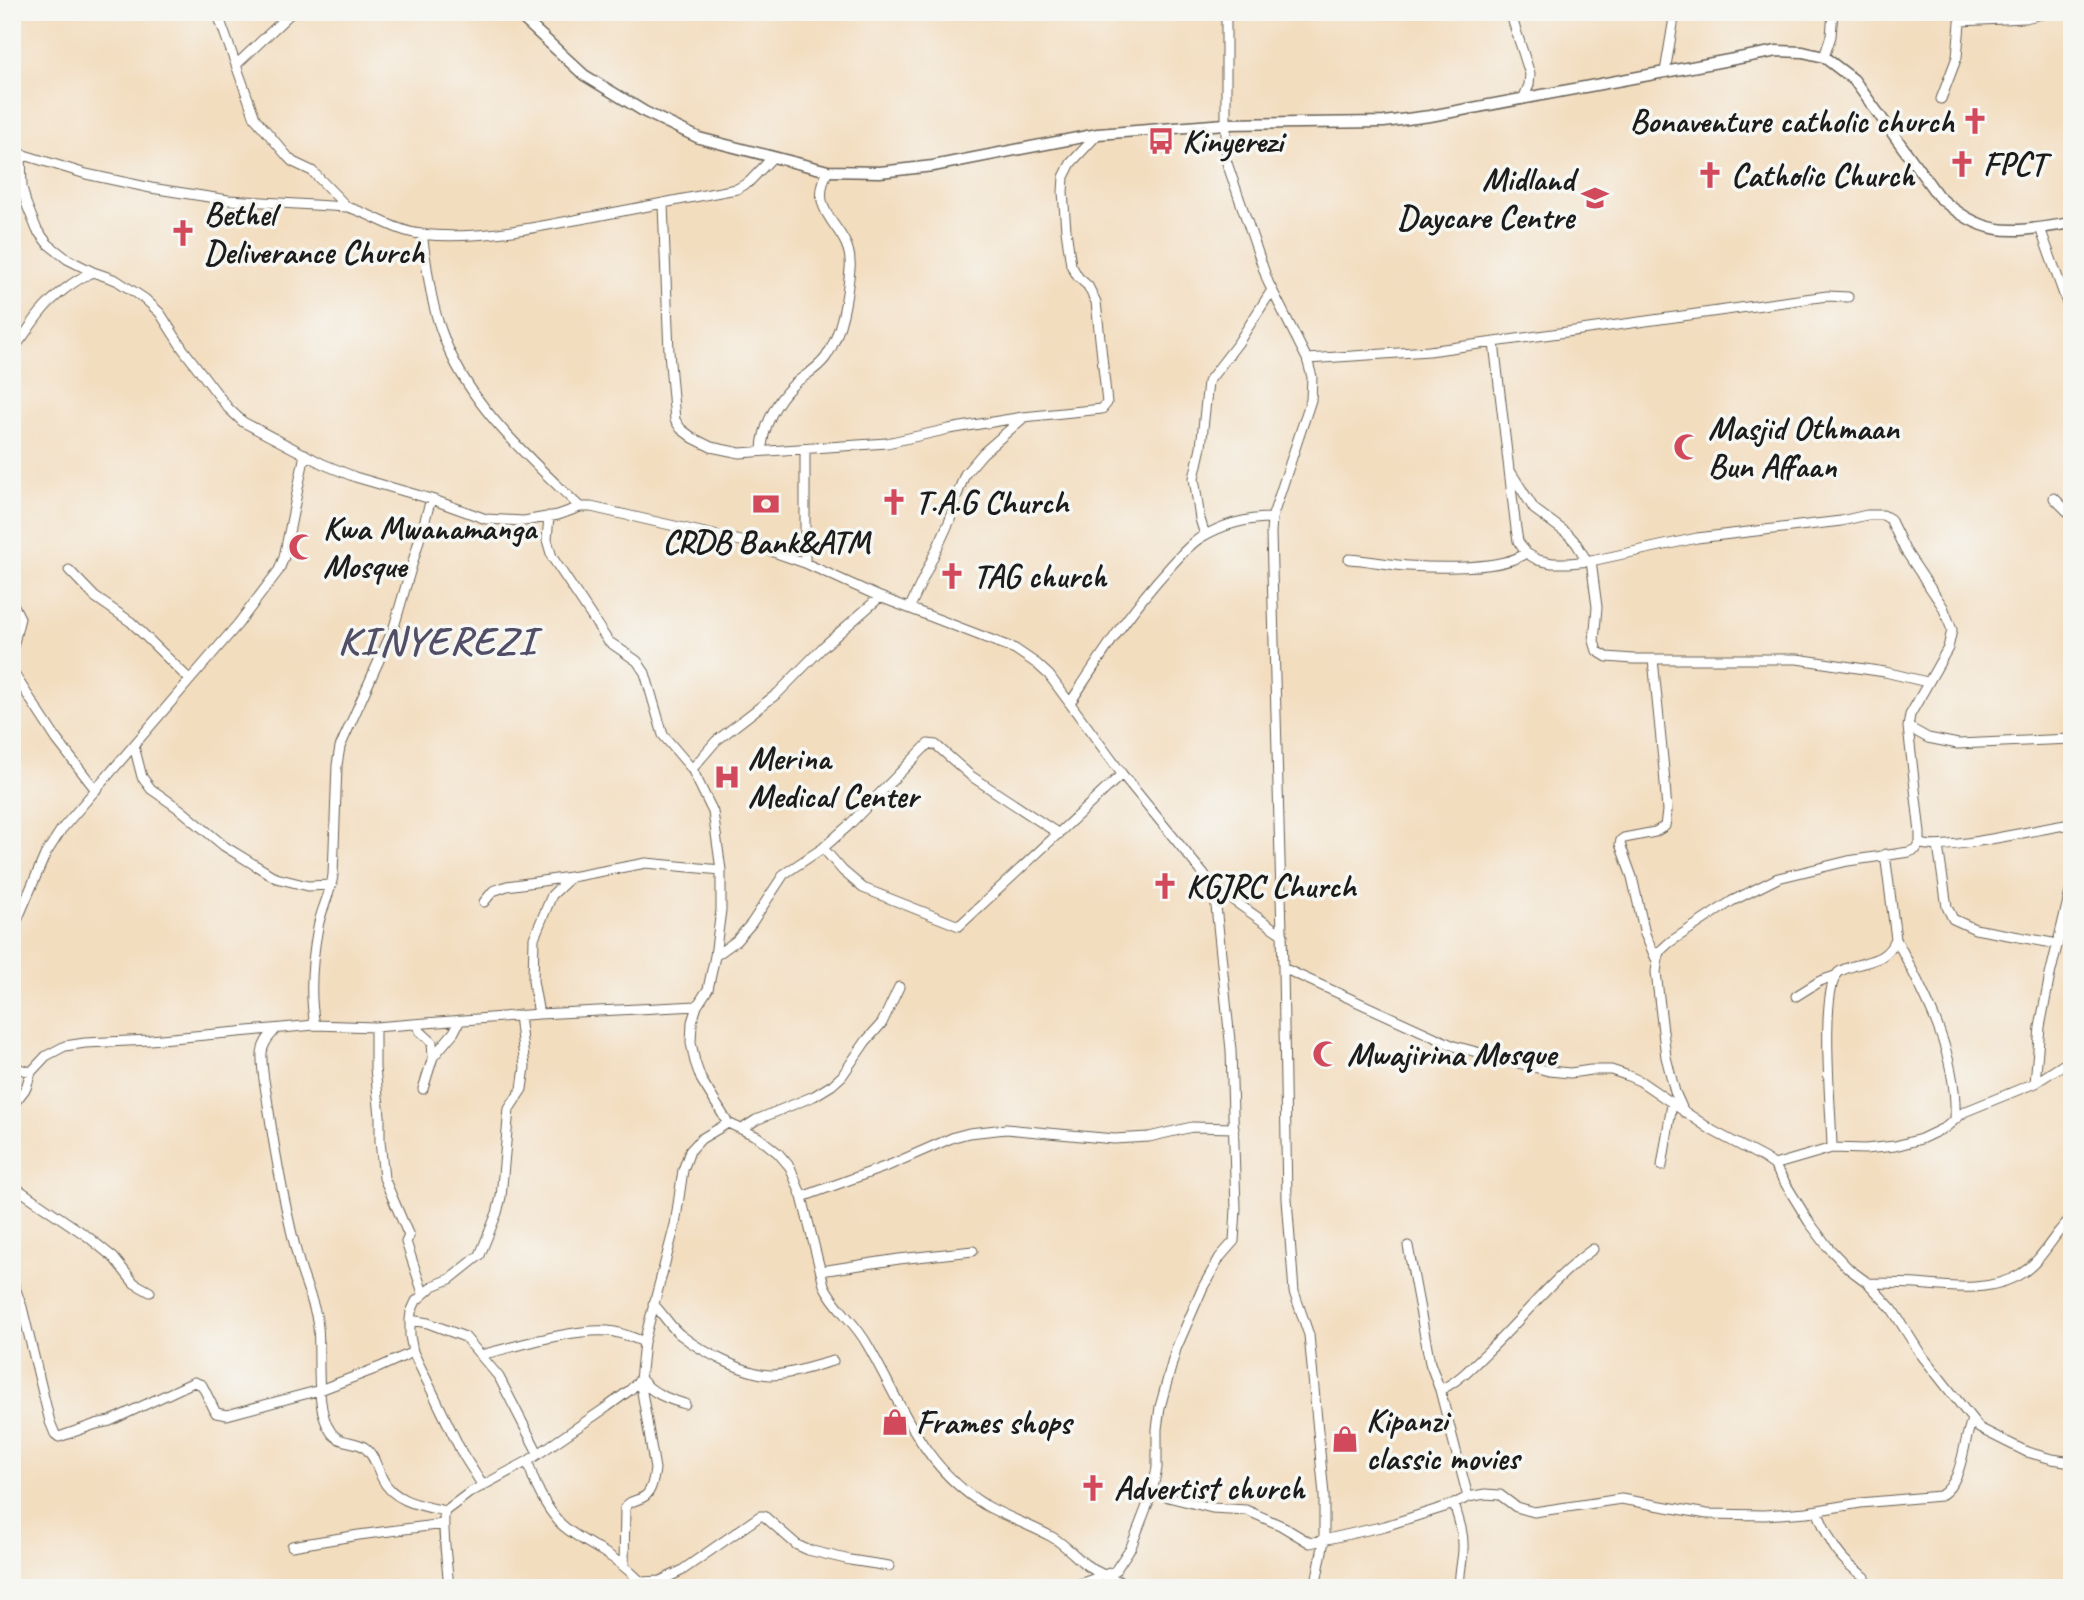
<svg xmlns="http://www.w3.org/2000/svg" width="2084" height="1600" font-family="Caveat,sans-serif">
<rect width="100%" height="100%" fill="#f6f6f2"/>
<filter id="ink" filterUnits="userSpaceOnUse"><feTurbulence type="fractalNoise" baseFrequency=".0143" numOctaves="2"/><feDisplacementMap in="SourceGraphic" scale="14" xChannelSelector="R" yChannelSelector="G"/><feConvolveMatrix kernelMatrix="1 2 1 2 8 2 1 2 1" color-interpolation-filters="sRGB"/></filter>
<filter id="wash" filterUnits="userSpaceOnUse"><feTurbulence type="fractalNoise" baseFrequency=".00686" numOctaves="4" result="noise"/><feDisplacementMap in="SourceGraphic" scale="28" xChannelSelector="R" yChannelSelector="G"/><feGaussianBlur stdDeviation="1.57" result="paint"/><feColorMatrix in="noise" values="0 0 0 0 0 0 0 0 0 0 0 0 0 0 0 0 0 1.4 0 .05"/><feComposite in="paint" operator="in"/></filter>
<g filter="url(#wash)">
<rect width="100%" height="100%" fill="#f3ddbf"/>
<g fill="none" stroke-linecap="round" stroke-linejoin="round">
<path stroke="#61c6df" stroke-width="3.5" d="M12 1573 21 1588"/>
</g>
</g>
<g filter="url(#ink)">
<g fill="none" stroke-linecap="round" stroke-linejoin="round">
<defs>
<path id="minor" d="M217 12 255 118 288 157 293 162 312 171 347 207
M1226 12V160L1268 282 1307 359 1312 377 1311 400 1272 518 1271 533 1283 968 1287 1199 1294 1292 1309 1335 1324 1495V1541L1315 1588
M1510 12 1530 74 1529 85 1523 99
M1960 21 2025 18 2051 12
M1824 57 1831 36 1833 12
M236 65 292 12
M1665 72 1675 12
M1941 99 1957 57 1961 12
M12 147 21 154 86 174 151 188 228 200 347 207C373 214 394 231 421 234 468 240 524 230 569 221 625 211 681 199 737 189L749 182 772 158
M21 154 22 187 26 203 37 230 48 244 67 259 93 272 116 280 145 299 160 313 183 349 228 408 243 422 323 464 355 477 431 499 486 519 524 521 558 515 580 507H591L745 542 805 563 880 597 1015 649 1037 664 1049 675 1122 774 1214 887 1283 935
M663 204 669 352 675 420 681 429 693 438 711 447 740 453 887 443 949 429 1023 417 1102 409 1107 403 1096 302 1088 286 1078 277 1071 265 1066 230 1063 192 1064 177 1071 163 1098 134
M2040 228 2072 317
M422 234C427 266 430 300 441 330 466 403 526 455 580 507
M1494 343 1516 529 1518 541 1526 553 1538 560 1552 563H1569L1591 561 1697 538 1841 521 1867 515H1883L1890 519 1905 550 1943 607 1952 630 1948 648 1910 715 1908 727 1920 833V843L1916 849 1909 852 1848 861 1778 878 1732 901 1670 942 1659 952 1656 972 1666 1057 1675 1092 1684 1112
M12 350C23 339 30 325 40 313 53 297 74 280 93 272
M1307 359 1429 351 1827 296 1848 297
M805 449V563
M762 451C762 428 776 401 793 385 804 375 817 370 826 357 842 333 847 298 850 269 854 225 804 218 828 171
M1512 474 1534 509 1568 534 1576 543 1587 561
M2054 498 2072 516
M549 516 547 540 552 557 608 641 637 661 645 673 663 735 692 769 713 812 721 870V910L715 956 708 989 697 1006 692 1022 691 1043 695 1062 701 1079 728 1123 758 1137 778 1153 790 1167 802 1197 824 1285C834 1307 855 1322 867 1344 902 1404 921 1466 985 1505 1006 1517 1030 1525 1052 1537 1064 1544 1074 1555 1085 1564 1101 1576 1119 1581 1138 1588
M1205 535 1200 519 1194 478 1201 447 1208 382 1238 343 1272 290
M1349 559C1369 560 1388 565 1408 566 1437 568 1503 570 1526 553
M1591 561 1597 607 1594 641 1597 651 1607 657 1633 659H1797L1885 672 1927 682
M69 570 95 597 131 622 190 680
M12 602 20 618 12 651
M910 607 950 520 954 503 965 474 983 453 1022 419
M1653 659 1664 770 1667 811 1665 826 1655 832 1624 838 1621 840 1620 844 1632 877 1645 934 1656 959
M12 671 57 740 96 790
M1070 703C1101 656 1131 609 1169 568 1178 558 1189 545 1200 538 1223 524 1245 518 1272 518
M1908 727 1928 738 1958 744 2072 739
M134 746 142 777 151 789 181 810 224 846 276 878 308 886 332 885
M692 769 716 741 778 693 824 646 880 597
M1920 843C1938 854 2044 827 2072 824
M1938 846 1947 907 1953 919 1975 929 2058 944
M823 848 843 871 863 888 959 926 1122 774
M484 902 493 891 507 886 570 877
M12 932 45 855 61 830 238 624 279 570 284 557 305 454
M1896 939C1925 994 1958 1055 1955 1119
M715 956 736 941 751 924 784 874 823 848 848 826 928 744 936 745 971 776 1059 834
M1283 968 1454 1046 1549 1071 1570 1073 1591 1070H1611L1626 1075 1640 1081 1713 1131 1764 1158 1774 1165 1809 1222 1828 1247 1849 1269 1868 1283 1892 1309 1920 1353 1979 1428 2027 1452 2052 1459 2072 1462
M1796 996 1820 981 1835 976
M539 1014 533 981 534 938 552 895 571 877 646 863 721 870
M417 1024 420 1031 432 1042 433 1057
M315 1025C309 994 312 959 318 927 321 909 331 893 333 875L337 765 340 747 394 627 431 499
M375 1027V1068L380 1116V1141L384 1178 409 1236 406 1242 423 1293
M275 1030C269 1037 263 1043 262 1053 261 1070 266 1089 268 1105 276 1160 286 1214 300 1266 306 1287 316 1306 318 1327 321 1355 314 1409 331 1432 339 1444 353 1440 364 1447 374 1454 377 1468 382 1478 393 1502 423 1506 445 1511
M12 1067 31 1072
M2035 1083 2040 1027 2050 975 2072 884
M423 1089 433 1057 454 1032 460 1020
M12 1106 26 1088 31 1072 46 1056 65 1046 85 1043 150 1040 315 1025 375 1027 539 1014 697 1006
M742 1129 756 1120 814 1096 832 1085 842 1076 866 1041 882 1023 899 987
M1832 1148C1832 1117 1819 992 1838 973 1842 969 1848 968 1853 966 1873 960 1886 960 1896 939L1885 854
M1774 1165 1832 1148 1865 1149 1895 1146 1921 1139 1946 1127 1964 1112 2035 1083 2072 1059
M1662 1166 1672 1104
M12 1185 87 1236 114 1258 134 1283 150 1292
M802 1197 890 1165 954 1137 969 1133 1006 1129 1114 1139 1149 1137 1192 1127 1234 1128
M1408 1246 1430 1363 1440 1390 1468 1497
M821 1271 899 1259 973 1251
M12 1279 22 1307 50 1422 55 1434 59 1437 96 1424 110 1421 194 1382 202 1385 216 1413 227 1415 320 1390 380 1367 413 1352
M1868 1283C1884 1283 1900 1283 1916 1284 1950 1287 1991 1293 2022 1273 2043 1260 2053 1234 2072 1217
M653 1304C664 1314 670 1328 682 1336 701 1351 745 1374 770 1375 791 1375 813 1366 833 1361
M410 1320 428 1323 465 1337 499 1377 538 1453
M480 1355C515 1347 572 1328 608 1331 620 1332 632 1337 644 1342
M640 1378C651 1393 668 1399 685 1404
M1440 1390C1457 1382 1470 1369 1483 1356 1521 1321 1551 1279 1593 1249
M528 1461C533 1483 546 1508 561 1524 573 1535 588 1543 602 1551 617 1560 629 1570 641 1582L660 1581 681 1571 760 1516H764L797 1545 808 1550 850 1560 889 1566
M483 1486 462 1453 413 1352 410 1336V1320L411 1312 416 1301 433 1286 450 1279 480 1255 497 1213 501 1197 509 1109 522 1089 525 1067 519 1015
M1152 1493 1212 1508 1246 1510 1280 1525 1310 1543 1385 1526 1454 1504 1468 1497 1485 1494 1500 1495 1516 1507 1534 1512 1621 1499 1707 1514 1765 1515 1807 1512 1860 1503 1940 1496C1964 1481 1962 1444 1972 1420
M1454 1504C1458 1518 1464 1533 1463 1548 1463 1562 1458 1574 1460 1588
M1817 1511C1830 1541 1836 1558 1865 1577
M292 1546 359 1535 443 1524
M624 1566 625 1508C630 1499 637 1502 645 1496 652 1491 654 1477 655 1469L640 1380
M449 1588C448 1571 441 1524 445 1511L469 1493 528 1461 607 1407 630 1390 640 1380 644 1342 675 1225 683 1170 690 1151 701 1139 728 1123
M1069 1588 1115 1571 1131 1547 1152 1493 1157 1468V1429L1160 1407 1176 1349 1203 1287 1220 1257 1234 1241 1236 1209 1231 1050 1214 887"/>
<path id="tertiary" d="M516 12 584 75 645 112 699 138 828 171 880 172 933 166 1098 134 1225 124 1384 122 1430 116 1777 51 1803 52 1824 57 1854 80 1938 196C1986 240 2013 232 2072 223"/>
</defs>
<use href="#minor" stroke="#676055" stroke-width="11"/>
<use href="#tertiary" stroke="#676055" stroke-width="13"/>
<use href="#minor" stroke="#fff" stroke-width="9"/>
<use href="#tertiary" stroke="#fff" stroke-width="10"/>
</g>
</g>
<defs>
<symbol id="church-bare" viewBox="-9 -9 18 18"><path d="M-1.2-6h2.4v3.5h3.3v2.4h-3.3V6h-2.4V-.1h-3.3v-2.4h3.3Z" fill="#d1495b" stroke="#f6f6f2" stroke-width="2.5" paint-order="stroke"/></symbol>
<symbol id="bus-bare" viewBox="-9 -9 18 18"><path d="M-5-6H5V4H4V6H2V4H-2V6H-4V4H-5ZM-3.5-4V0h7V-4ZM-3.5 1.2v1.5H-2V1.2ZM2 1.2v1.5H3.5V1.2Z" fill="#d1495b" stroke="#f6f6f2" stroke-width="2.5" paint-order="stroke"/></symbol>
<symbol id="school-bare" viewBox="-9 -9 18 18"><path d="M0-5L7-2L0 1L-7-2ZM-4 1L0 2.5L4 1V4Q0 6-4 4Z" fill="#d1495b" stroke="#f6f6f2" stroke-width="2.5" paint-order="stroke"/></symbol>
<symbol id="mosque-bare" viewBox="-9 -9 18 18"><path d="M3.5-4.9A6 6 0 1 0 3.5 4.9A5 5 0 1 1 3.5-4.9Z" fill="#d1495b" stroke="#f6f6f2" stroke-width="2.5" paint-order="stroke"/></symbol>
<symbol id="bank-bare" viewBox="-9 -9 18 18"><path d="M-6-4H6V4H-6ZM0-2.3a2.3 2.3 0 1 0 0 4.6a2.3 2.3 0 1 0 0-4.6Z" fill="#d1495b" stroke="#f6f6f2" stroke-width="2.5" paint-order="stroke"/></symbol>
<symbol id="hospital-bare" viewBox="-9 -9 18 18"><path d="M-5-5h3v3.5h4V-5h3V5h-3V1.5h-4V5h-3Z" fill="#d1495b" stroke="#f6f6f2" stroke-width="2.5" paint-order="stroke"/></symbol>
<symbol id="shop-bare" viewBox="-9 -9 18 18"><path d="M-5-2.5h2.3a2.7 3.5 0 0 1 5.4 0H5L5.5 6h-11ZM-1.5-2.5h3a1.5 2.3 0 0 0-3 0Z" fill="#d1495b" stroke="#f6f6f2" stroke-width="2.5" paint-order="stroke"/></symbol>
</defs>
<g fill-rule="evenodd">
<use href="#church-bare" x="1956" y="102" width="38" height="38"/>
<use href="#bus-bare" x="1142" y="122" width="38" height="38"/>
<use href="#church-bare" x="1943" y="145" width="38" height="38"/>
<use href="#church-bare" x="1691" y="156" width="38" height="38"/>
<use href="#school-bare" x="1576" y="179" width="38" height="38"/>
<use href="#church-bare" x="164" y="214" width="38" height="38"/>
<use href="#mosque-bare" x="1668" y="428" width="38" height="38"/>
<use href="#church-bare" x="875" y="483" width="38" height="38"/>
<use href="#bank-bare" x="747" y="485" width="38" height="38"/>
<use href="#mosque-bare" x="283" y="528" width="38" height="38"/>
<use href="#church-bare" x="933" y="557" width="38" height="38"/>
<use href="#hospital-bare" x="708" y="758" width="38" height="38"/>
<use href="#church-bare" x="1146" y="867" width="38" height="38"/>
<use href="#mosque-bare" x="1307" y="1035" width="38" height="38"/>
<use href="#shop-bare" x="876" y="1403" width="38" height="38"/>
<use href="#shop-bare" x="1326" y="1420" width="38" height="38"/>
<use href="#church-bare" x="1074" y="1469" width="38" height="38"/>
</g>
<g text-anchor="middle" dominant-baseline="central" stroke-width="7" stroke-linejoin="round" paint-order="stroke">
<g font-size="33" font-weight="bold" fill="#1c1c1c" stroke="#f6f6f2" text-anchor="start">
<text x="1954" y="121" text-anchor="end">Bonaventure catholic church</text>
<text x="1182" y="141">Kinyerezi</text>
<text x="1983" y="164">FPCT</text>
<text x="1731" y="175">Catholic Church</text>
<text x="1574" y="179" text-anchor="end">Midland<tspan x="1574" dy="38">Daycare Centre</tspan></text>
<text x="204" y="214">Bethel<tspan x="204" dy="38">Deliverance Church</tspan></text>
<text x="1708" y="428">Masjid Othmaan<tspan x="1708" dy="38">Bun Affaan</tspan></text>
<text x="915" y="502">T.A.G Church</text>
<text x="323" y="528">Kwa Mwanamanga<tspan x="323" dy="38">Mosque</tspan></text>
<text x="766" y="542" text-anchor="middle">CRDB Bank&amp;ATM</text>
<text x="973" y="576">TAG church</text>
<text x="748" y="758">Merina<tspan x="748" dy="38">Medical Center</tspan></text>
<text x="1186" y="886">KGJRC Church</text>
<text x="1347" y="1054">Mwajirina Mosque</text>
<text x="1366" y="1420">Kipanzi<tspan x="1366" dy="38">classic movies</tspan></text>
<text x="916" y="1422">Frames shops</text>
<text x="1114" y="1488">Advertist church</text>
</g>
<g font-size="40" font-weight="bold" letter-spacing="2" fill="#524e67" stroke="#f6f6f2">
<text x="437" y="641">KINYEREZI</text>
</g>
</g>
<rect width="2084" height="1600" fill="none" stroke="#f6f6f2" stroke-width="42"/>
</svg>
